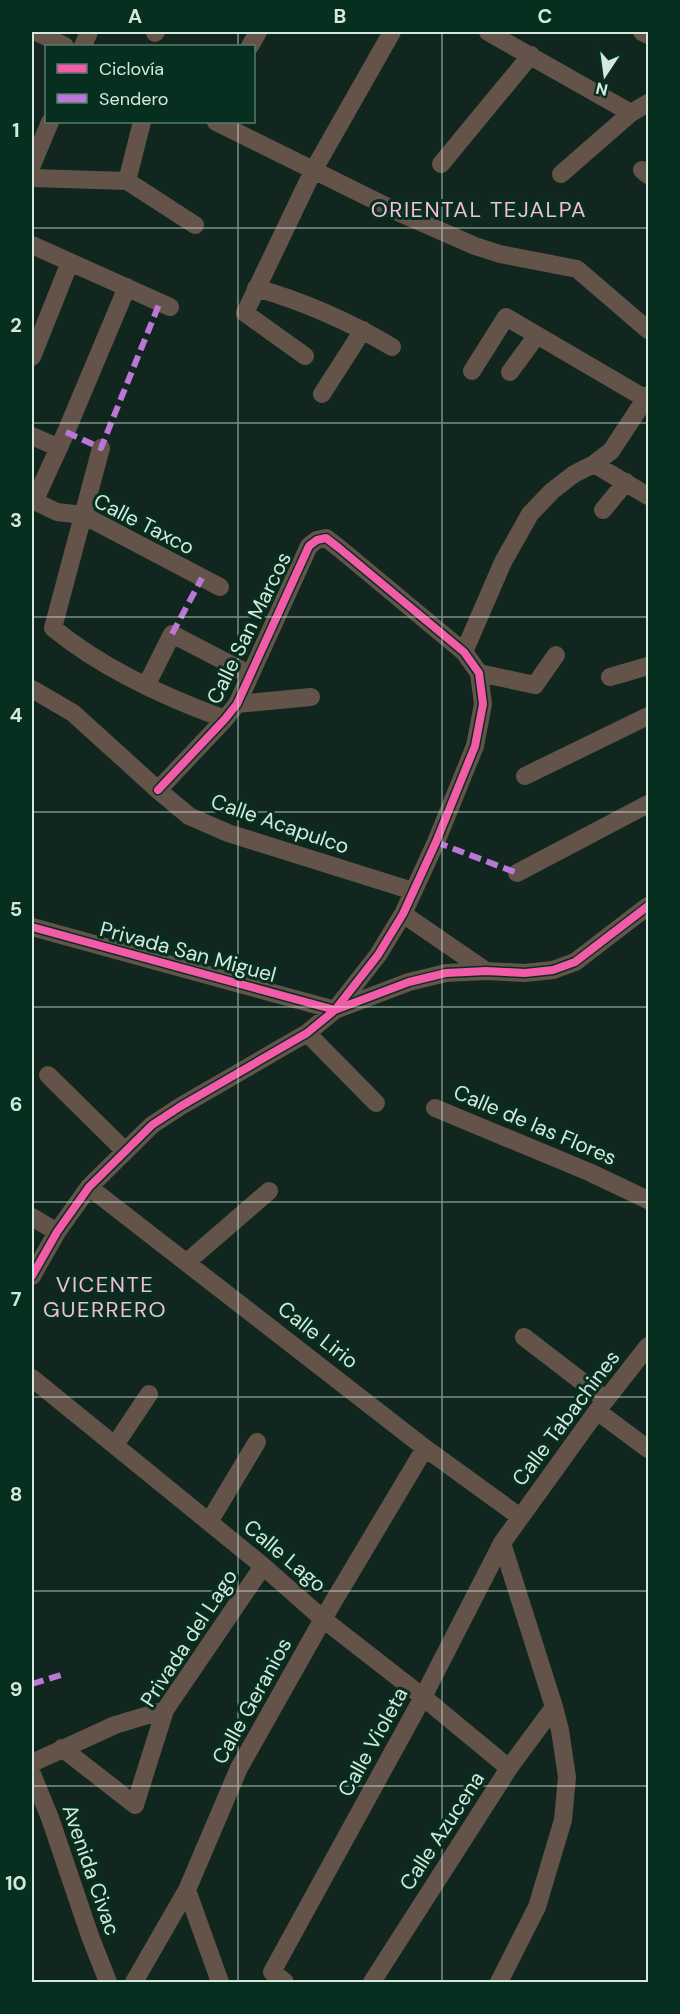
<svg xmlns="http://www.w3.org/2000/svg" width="680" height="2014" font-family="'DM Sans',sans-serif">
<rect width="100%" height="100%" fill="#10261e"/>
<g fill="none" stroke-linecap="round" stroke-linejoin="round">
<path stroke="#635349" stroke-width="18" d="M36 32 65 46
M488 32 631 113
M642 32 648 35
M155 33 156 32
M83 46 89 32
M250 46 258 32
M216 122 400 213 475 246 500 254 577 269 648 330
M441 164 531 55
M32 165 50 122
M642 170 648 175
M561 174 631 113 648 103
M32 178 127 181
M127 181 195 225
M127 181 142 122
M32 245 170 307
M256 288C305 302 348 321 392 347
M305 356 245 313 313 171 392 32
M32 357 70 262
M472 371 506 317 646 399
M510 372 537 335
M322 394 363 330
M32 436 59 448
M101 448 53 628C103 669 164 697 225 719
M594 464 648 496
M32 500 57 512 83 515 220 587
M34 502 66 432 127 287
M603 510 626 482
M464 652 503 562 530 514 552 491 574 474 594 464 611 451 648 395
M479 673 535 685 556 655
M610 677 648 666
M146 686 172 634 249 674
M32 689 73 713 158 790 189 816 228 833 413 891
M237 704 311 697
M525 776 648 716
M517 873 648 804
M403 914 486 971
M32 927 335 1010 378 955 403 914 436 842 475 746 483 704 479 673 464 652 339 548 326 538 317 540 309 546 237 704 225 719 158 790
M307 1033 376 1103
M48 1075 125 1151
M435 1108 589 1172 648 1200
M89 1187 425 1448 520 1517
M32 1217 57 1232
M187 1262 269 1191
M32 1276 57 1232 89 1187 152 1125 181 1106 307 1033 335 1010 409 982 446 973 486 971 525 973 553 970 575 962 648 906
M524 1337 606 1400
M32 1378 263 1566 323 1619 423 1697 509 1768
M597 1411 648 1449
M115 1445 149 1394
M209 1522 257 1442
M62 1748 135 1805 165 1710 263 1566
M32 1763 115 1725 165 1710
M32 1774 50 1818 90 1936 108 1982
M187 1890 220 1982
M134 1982 187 1890 239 1768 323 1619 425 1448
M285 1982 272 1972 423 1697 502 1543 597 1411 648 1346
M372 1982 509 1768 554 1707
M499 1982 537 1907 563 1820 567 1777 560 1730 554 1707 502 1543"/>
<path stroke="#ba77d6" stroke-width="6" stroke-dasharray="12 6" stroke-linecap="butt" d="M66 432 101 448 160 302
M172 634 202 578
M436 842 517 873
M32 1684 64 1674"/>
<defs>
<path id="cycleway" d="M32 927 335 1010 378 955 403 914 436 842 475 746 483 704 479 673 464 652 339 548 326 538 317 540 309 546 237 704 225 719 158 790
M32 1276 57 1232 89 1187 152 1125 181 1106 307 1033 335 1010 409 982 446 973 486 971 525 973 553 970 575 962 648 906"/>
</defs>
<use href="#cycleway" stroke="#072f20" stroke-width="11"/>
<use href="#cycleway" stroke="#f35aa7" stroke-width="8"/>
</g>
<path fill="none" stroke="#d4e8de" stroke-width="1.5" stroke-opacity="0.55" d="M238 32V46M442 32V1982M238 122V1982M32 228H648M32 423H648M32 617H648M32 812H648M32 1007H648M32 1202H648M32 1397H648M32 1591H648M32 1786H648"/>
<g text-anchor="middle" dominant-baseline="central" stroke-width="6" stroke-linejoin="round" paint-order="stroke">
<g font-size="21" fill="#d4e8de" stroke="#072f20">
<text transform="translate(144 524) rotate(27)">Calle Taxco</text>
<text transform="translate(249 628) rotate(-64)">Calle San Marcos</text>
<text transform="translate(280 824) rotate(19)">Calle Acapulco</text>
<text transform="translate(188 952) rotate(15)">Privada San Miguel</text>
<text transform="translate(535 1125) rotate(23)">Calle de las Flores</text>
<text transform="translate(318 1335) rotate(38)">Calle Lirio</text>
<text transform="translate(566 1418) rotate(-53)">Calle Tabachines</text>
<text transform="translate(285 1556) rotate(40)">Calle Lago</text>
<text transform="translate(189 1638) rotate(-57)">Privada del Lago</text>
<text transform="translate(252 1701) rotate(-61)">Calle Geranios</text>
<text transform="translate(373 1742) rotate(-61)">Calle Violeta</text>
<text transform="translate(442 1831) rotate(-57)">Calle Azucena</text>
<text transform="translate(91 1870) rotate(71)">Avenida Civac</text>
</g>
<g font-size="22" letter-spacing="1.5" fill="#f7bbdd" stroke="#072f20">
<text x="479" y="209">ORIENTAL TEJALPA</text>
<text x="105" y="1284">VICENTE<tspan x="105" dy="25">GUERRERO</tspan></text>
</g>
</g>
<rect width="680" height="2014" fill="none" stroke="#072f20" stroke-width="66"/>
<rect x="45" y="45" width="210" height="78" fill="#072f20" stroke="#59796c" stroke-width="1.5"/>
<rect x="57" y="64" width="30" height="9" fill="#f35aa7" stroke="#59796c" stroke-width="1.5"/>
<text x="99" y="75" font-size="18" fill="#d4e8de">Ciclovía</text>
<rect x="57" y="94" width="30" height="9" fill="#ba77d6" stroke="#59796c" stroke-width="1.5"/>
<text x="99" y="105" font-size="18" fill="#d4e8de">Sendero</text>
<g transform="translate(605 75) rotate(193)" stroke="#072f20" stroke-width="4.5" paint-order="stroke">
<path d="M0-4.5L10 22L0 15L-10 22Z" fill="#d4e8de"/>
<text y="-9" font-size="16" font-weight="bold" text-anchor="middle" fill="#d4e8de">N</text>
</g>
<rect x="33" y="33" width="614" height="1948" fill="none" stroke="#d4e8de" stroke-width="2"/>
<g font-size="20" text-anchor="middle" font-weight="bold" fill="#d4e8de">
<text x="135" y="23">A</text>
<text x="340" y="23">B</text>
<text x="545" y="23">C</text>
<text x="16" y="137">1</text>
<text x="16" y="332">2</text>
<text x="16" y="527">3</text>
<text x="16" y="722">4</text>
<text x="16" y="916">5</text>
<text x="16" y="1111">6</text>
<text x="16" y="1306">7</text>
<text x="16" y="1501">8</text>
<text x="16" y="1696">9</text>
<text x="16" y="1890">10</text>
</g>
</svg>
